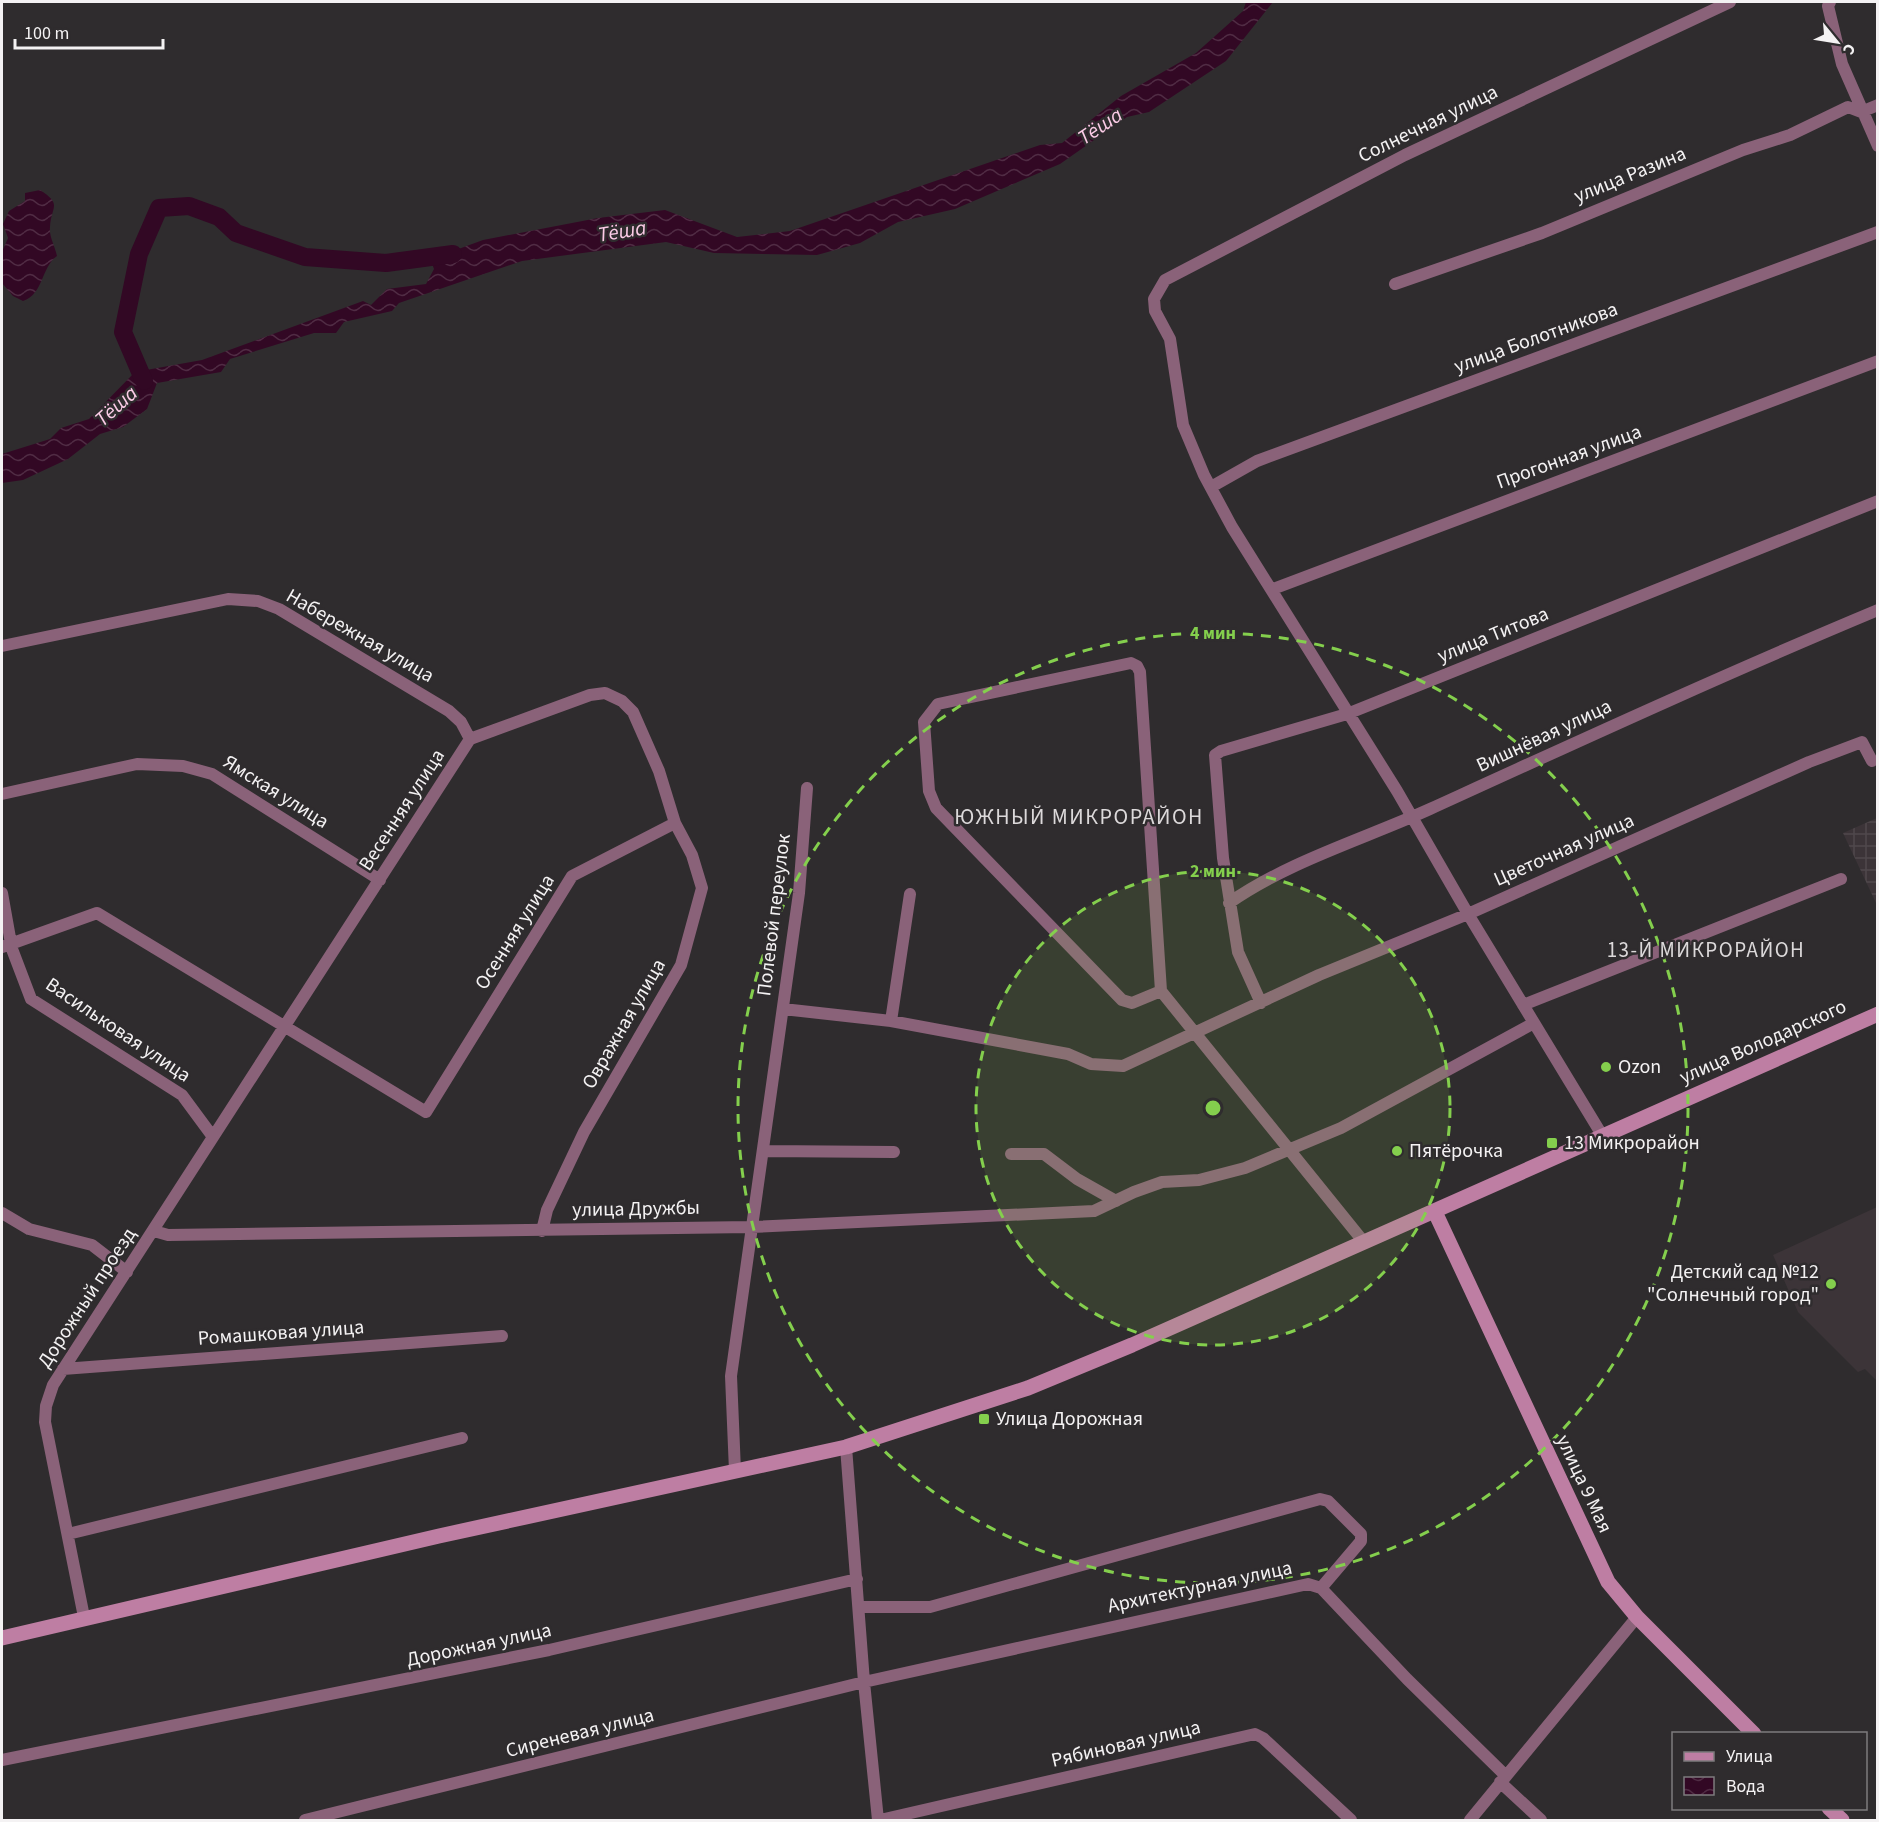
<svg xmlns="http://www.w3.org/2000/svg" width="1879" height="1822" font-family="'Source Sans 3',sans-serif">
<defs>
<pattern id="industrial-grid" width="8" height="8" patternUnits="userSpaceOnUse" patternTransform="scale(1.5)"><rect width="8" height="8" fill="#3c3438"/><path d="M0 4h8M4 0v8" fill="none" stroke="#4f484c"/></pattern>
<pattern id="water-waves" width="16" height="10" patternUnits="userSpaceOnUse" patternTransform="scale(1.5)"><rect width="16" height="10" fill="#320824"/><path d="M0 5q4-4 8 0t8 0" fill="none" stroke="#502c44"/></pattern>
</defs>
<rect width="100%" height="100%" fill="#2f2c2e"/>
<path fill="#3c3438" d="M1877 1207V1381L1865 1369 1858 1372 1798 1312 1773 1255Z"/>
<path fill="url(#industrial-grid)" d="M1877 818V905L1843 833Z"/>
<path fill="url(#water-waves)" d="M1246 2H1273L1226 61 1149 112 1127 117 1060 164 955 209 898 222 860 243 817 255 714 253 666 242 522 261 399 303 392 311 344 322 336 333H314L230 359 221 372 157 383 147 409 123 427 100 434 68 459 23 480 2 483V454L50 439 61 428 89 419 135 372 202 360 363 301 371 305 387 289 426 284 434 269 427 251 442 255 483 240 598 218 665 210 737 237 790 231 1040 145 1062 143 1121 96 1196 53 1243 11Z
M40 190C63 205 51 206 50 227 49 237 55 246 57 256 41 267 44 294 23 301L13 296 2 283V252L8 238 3 224 9 211 25 201V193Z"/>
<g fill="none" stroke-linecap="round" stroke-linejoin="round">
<path stroke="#320824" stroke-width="18" d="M144 381 123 332 139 254 159 208 189 206 219 217 236 233 305 257 386 263 453 254"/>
<path stroke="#8a6279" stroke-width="12" d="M1830 2 1828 6 1842 64 1878 146
M1395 284 1542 233 1743 150 1790 135 1848 107 1861 112 1878 105
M1211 487 1257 461 1878 232
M1273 589 1878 361
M2 646 228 599 258 601 279 609 449 711 461 722 470 739
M2 794 137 764 183 766 212 774 380 880
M2 893 12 949 31 999 182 1095 213 1137
M1229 903C1289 861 1364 839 1430 809 1579 741 1727 673 1878 610
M2 947 97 913 426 1112 572 876 675 823
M1161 991 1140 672 1137 666 1131 663 938 704 924 722 929 791 936 808 1122 1000 1132 1003 1161 991 1363 1241
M1261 1003 1238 952 1223 858 1215 755 1221 751 1347 714 1878 501
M1523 1005 1841 879
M783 1009 891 1021 1068 1054 1091 1064 1123 1066 1319 975 1468 914 1809 762 1862 742 1872 761
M891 1021 910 894
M1602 1135 1468 914 1397 791 1232 527 1204 475 1183 425 1170 339 1155 311 1154 299 1165 280 1405 155 1730 2
M764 1151 894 1152
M1011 1154H1044L1077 1179 1116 1201
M2 1213 29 1229 92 1245 127 1272
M154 1231 168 1235 751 1227 1094 1211 1134 1192 1162 1182 1199 1180 1245 1168 1341 1128 1534 1023
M63 1369 502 1336
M846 1447 864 1682 878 1820
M735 1471 731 1376 799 893 807 788
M68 1534 462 1438
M860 1607H930L1320 1499 1328 1501 1361 1534V1541L1321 1588
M84 1617 45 1422 46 1406 53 1385 470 739 590 695 605 693 622 701 633 712 659 771 675 823 692 855 702 888 681 965 584 1132 547 1210 542 1231
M2 1760 549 1650 857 1579
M1500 1782 1541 1820
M305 1820 864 1682 1308 1584 1321 1588 1407 1679 1506 1776
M880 1820 1255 1734 1263 1738 1351 1820
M1470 1820 1637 1617"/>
<path stroke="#be7ea3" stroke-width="15" d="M1435 1212 1608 1582 1637 1617 1754 1734
M2 1638 439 1536 846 1447 1028 1388 1132 1345 1878 1014
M1829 1808 1842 1820"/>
</g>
<circle cx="1213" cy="1108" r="237" fill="#84cf4d" fill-opacity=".12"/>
<g fill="none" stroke="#84cf4d" stroke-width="3" stroke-dasharray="10 8">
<circle cx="1213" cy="1108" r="237"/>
<circle cx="1213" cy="1108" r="475"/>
</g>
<g fill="#84cf4d" stroke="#2f2c2e" stroke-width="2">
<circle cx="1606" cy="1067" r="6"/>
<rect x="1546" y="1137" width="12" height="12" rx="3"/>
<circle cx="1397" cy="1151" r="6"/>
<circle cx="1831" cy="1284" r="6"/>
<rect x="978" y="1413" width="12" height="12" rx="3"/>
</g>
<g text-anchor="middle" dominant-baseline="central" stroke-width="5" stroke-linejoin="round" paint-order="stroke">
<g font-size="20" fill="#f4f2f3" stroke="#2f2c2e">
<text transform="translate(1428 124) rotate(-26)">Солнечная улица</text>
<text transform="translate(1630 175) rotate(-22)">улица Разина</text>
<text transform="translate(1536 338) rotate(-20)">улица Болотникова</text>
<text transform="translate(1569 457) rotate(-20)">Прогонная улица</text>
<text transform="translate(1493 635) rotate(-22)">улица Титова</text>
<text transform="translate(360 636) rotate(30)">Набережная улица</text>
<text transform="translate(1544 736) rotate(-25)">Вишнёвая улица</text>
<text transform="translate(276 792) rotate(32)">Ямская улица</text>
<text transform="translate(402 810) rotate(-57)">Весенняя улица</text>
<text transform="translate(1564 850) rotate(-24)">Цветочная улица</text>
<text transform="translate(774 915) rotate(-83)">Полевой переулок</text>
<text transform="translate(515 932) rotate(-58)">Осенняя улица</text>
<text transform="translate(624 1024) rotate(-60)">Овражная улица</text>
<text transform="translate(118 1030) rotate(34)">Васильковая улица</text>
<text transform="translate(1763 1042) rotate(-24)">улица Володарского</text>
<text transform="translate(636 1209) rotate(-1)">улица Дружбы</text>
<text transform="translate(87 1298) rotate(-57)">Дорожный проезд</text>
<text transform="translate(281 1333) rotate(-4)">Ромашковая улица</text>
<text transform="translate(1584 1484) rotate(65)">улица 9 Мая</text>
<text transform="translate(1200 1587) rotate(-12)">Архитектурная улица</text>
<text transform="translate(479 1645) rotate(-12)">Дорожная улица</text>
<text transform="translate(580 1733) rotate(-14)">Сиреневая улица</text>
<text transform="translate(1126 1744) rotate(-13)">Рябиновая улица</text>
</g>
<g font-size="20" fill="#f4f2f3" stroke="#2f2c2e" text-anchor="start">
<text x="1618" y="1067">Ozon</text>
<text x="1564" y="1143">13 Микрорайон</text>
<text x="1409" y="1151">Пятёрочка</text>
<text x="1819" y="1272" text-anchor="end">Детский сад №12<tspan x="1819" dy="23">"Солнечный город"</tspan></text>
<text x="996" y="1419">Улица Дорожная</text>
</g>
<g font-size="21" font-style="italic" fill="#fccce7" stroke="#2f2c2e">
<text transform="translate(1100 126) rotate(-34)">Тёша</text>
<text transform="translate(622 231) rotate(-9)">Тёша</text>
<text transform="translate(116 406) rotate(-42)">Тёша</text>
</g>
<g font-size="21" letter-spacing="1.5" fill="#dcd9da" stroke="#2f2c2e">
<text x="1706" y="950">13-Й МИКРОРАЙОН</text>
</g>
<g font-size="22" letter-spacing="1.5" fill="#dcd9da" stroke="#2f2c2e">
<text x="1079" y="817">ЮЖНЫЙ МИКРОРАЙОН</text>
</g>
</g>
<circle cx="1213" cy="1108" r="9" fill="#84cf4d" stroke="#2f2c2e" stroke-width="3"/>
<g font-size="18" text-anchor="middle" font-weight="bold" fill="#84cf4d" stroke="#2f2c2e" stroke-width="5" stroke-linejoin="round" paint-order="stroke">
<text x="1213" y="639">4 мин</text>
<text x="1213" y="877">2 мин</text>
</g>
<rect width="1879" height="1822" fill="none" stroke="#f4f2f3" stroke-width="6"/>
<rect x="1672" y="1732" width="195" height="78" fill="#2f2c2e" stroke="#7e7b7d" stroke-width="1.5"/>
<rect x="1684" y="1752" width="30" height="9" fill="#be7ea3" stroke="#7e7b7d" stroke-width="1.5"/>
<text x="1726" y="1762" font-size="18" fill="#f4f2f3">Улица</text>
<rect x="1684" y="1777" width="30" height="18" fill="url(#water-waves)" stroke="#7e7b7d" stroke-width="1.5"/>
<text x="1726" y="1792" font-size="18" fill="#f4f2f3">Вода</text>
<g transform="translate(1837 42) rotate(120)" stroke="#2f2c2e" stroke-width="4.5" paint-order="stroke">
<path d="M0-4.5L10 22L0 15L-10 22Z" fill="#f4f2f3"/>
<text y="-9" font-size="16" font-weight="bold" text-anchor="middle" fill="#f4f2f3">С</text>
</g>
<path d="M15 39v9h148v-9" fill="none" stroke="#f4f2f3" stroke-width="3"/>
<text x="24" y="39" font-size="18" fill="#f4f2f3" stroke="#2f2c2e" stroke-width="4.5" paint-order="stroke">100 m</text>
</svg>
